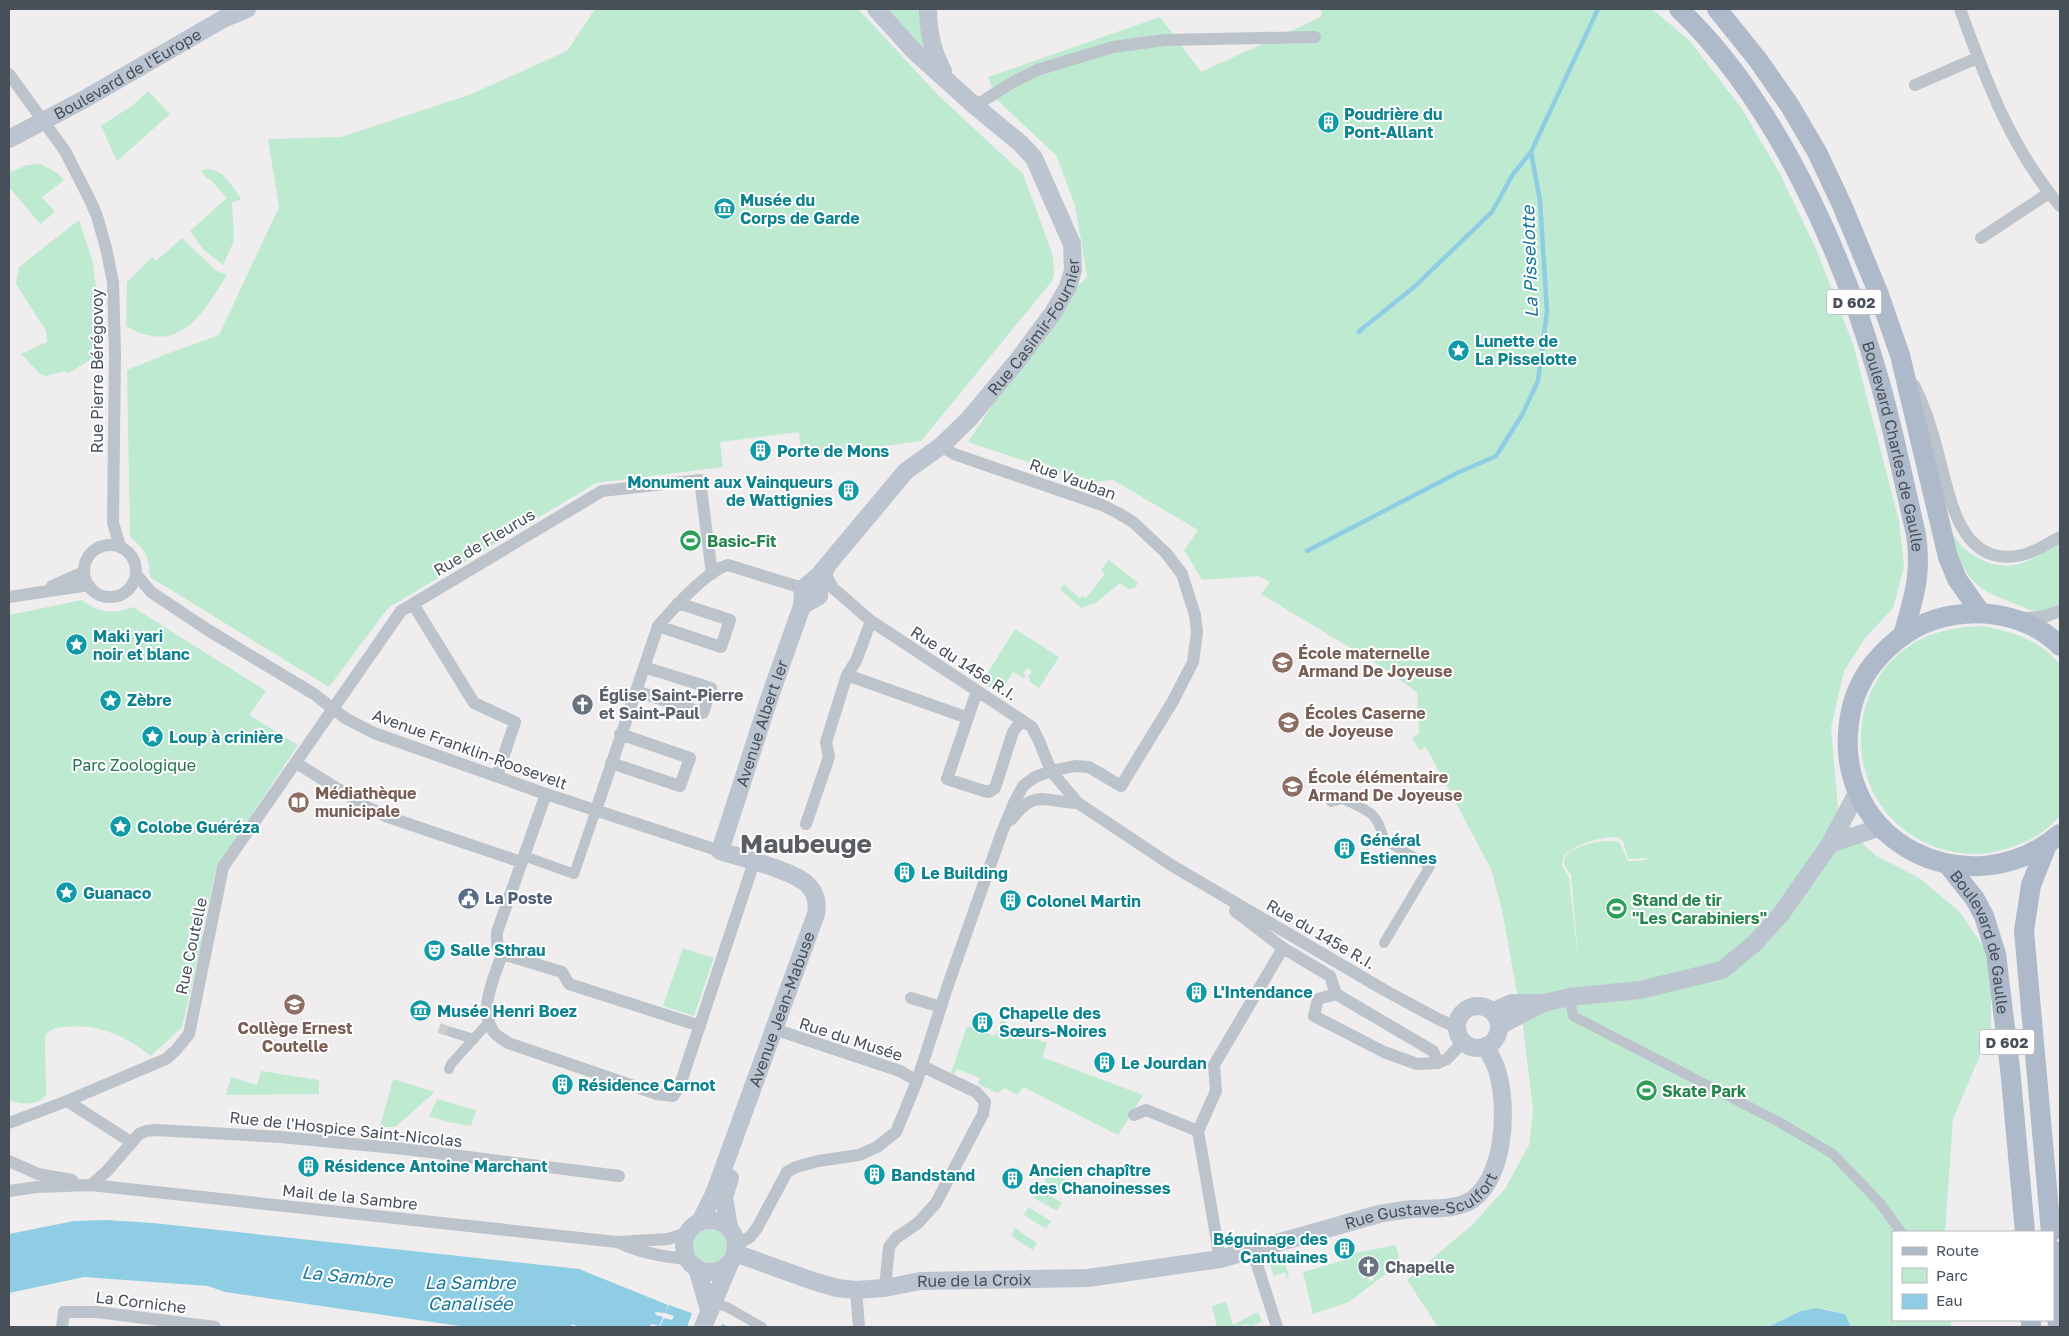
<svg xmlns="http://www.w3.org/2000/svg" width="2069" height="1336" font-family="'Golos Text',sans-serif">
<rect width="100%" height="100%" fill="#efeded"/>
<path fill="#beead2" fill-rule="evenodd" d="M595 9H858L939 96 1023 174 1053 256 1054 275 1052 281 921 441 802 457 799 432 720 442 723 467 596 483 388 608 329 687 150 577C149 557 146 550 130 537L127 370 164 355 219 335 279 207 268 139 341 137 469 95 567 51Z
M882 9H922L924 45 916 47Z
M1322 9H1652L1690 41 1742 109 1780 174 1816 249 1853 344 1899 521 1904 567 1893 608 1866 637 1844 671 1831 728 1838 808 1863 844 1875 855 1919 878 1959 911 1985 949 1991 990V1029L1953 1119 1945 1232H1893V1320H1950L1952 1327H1851L1845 1314 1826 1309H1810L1768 1327H1438L1407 1280 1471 1226 1505 1189 1529 1145 1533 1110 1523 1026 1502 910 1491 869 1426 747 1419 750 1412 738 1419 734 1417 692 1382 667 1261 594 1270 582 1258 576 1202 580 1184 550 1198 530 1113 480 1097 482 1040 466 968 442 1059 304 1087 277 1075 205 1056 155 997 100 988 77 1160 17 1201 72 1321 17ZM1616 837 1623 841 1628 859 1652 858 1639 861H1628L1619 842C1606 838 1567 845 1564 860 1563 865 1569 871 1571 875L1579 966 1569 878 1562 865 1564 855C1579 843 1596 838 1616 837Z
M148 91 170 114 117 161 101 126 133 105Z
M40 164 56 172 64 180 42 197 55 212 40 224 9 187V173L27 165Z
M204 169C225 169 228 182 240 197V200L232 202 234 241 223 265 203 249 190 231 227 198 210 179 208 180 202 172Z
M79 220 93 263 99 314 98 322 100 330 96 339 98 355 67 374 66 371 46 376 41 375 21 354 47 342 46 331 16 284 19 267Z
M182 238 215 270 227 275C202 315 179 357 126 326L127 282 152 257 156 261Z
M1954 536C1967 557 1997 572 2022 563 2035 559 2048 549 2060 543V606L2039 612 2033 611C1983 590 1969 592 1951 537Z
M1109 560 1138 583 1135 588 1128 589 1120 583 1097 602 1081 608 1062 591 1061 588 1065 583V586L1080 598 1082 596 1086 598 1105 574 1101 570Z
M82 600C99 613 114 615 133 607L266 691 249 715 298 745 216 868 202 934 203 937 182 1027 151 1056C125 1036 98 1023 64 1027 56 1028 48 1029 45 1037L46 1095C38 1106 20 1105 9 1100V615Z
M1981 626C2011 631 2041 640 2060 665V815C2043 837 2015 849 1988 853 1967 856 1945 852 1926 843 1843 805 1838 684 1919 640 1939 630 1959 627 1981 626Z
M1015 629 1059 657 1039 688 1029 681 1030 679 1028 677 1032 671 1027 668 1023 673 1026 675 1024 678 1013 672 1000 694 982 682Z
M683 948 714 958 694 1016 663 1006Z
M1002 1018 1014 1031 1047 1043 1042 1057 1143 1095 1118 1135 1023 1087 1018 1095 1004 1088 998 1093 978 1084 980 1078 957 1069 954 1074 951 1073 967 1026 995 1036Z
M261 1071 319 1080V1094L226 1095 231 1077 257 1085Z
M393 1079 435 1092 395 1127H380Z
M437 1099 476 1110 471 1126 448 1122 429 1116Z
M1050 1171 1072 1184 1066 1194 1044 1181Z
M1038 1189 1062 1203 1057 1211 1034 1198Z
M1028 1207 1051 1221 1046 1229 1024 1215Z
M1015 1228 1037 1243 1033 1250 1011 1236Z
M693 1246a17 17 0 1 1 34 0a17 17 0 1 1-34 0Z
M1396 1245 1400 1263 1349 1302 1313 1314 1303 1272 1345 1260V1255ZM1371 1261 1374 1276 1373 1280 1370 1281 1367 1277 1362 1278 1361 1273 1366 1272 1364 1262Z
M1283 1255 1289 1278 1287 1279 1285 1272 1274 1276 1268 1260Z
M1226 1302 1233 1325 1258 1312 1262 1321 1251 1327 1246 1324 1239 1327H1217L1212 1306Z"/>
<path fill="#8ecde4" d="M106 1220 153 1223 579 1269 668 1305 665 1313 655 1312 656 1315 663 1317 659 1326 653 1324 650 1325 651 1327H580L572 1324 571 1327H467L225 1292 208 1286 84 1277 9 1293V1234L74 1221Z
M669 1305 722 1324 729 1327 660 1326 664 1318 672 1320 674 1316 665 1313Z
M1817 1308 1845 1314 1851 1327H1768L1801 1311Z"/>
<path fill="#efeded" d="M693 1311 723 1321 721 1327H687Z"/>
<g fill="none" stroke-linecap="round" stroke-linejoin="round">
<path stroke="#8ecde4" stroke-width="4.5" d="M1368 324 1413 288 1492 212 1513 174 1531 152 1598 9
M1359 332 1365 326
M1307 551 1457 473 1496 456 1522 415 1538 381 1547 311 1540 201 1531 152"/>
<path stroke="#cdcdcf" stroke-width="10" stroke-dasharray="10 5" stroke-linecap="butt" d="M439 1028 451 1032"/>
<path stroke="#bcc3cb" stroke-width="10" d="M1331 802 1343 799C1368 811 1377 811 1384 840L1430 866 1384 943
M524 856 574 874 596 810
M1570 997 1573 1016 1779 1122 1833 1154 1880 1203 1901 1232
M451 1032 474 1039
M449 1069 451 1064 489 1022
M712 1303 727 1307 762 1327"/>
<path stroke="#bcc3cb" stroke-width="12" d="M1960 9C1985 78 2011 149 2060 206
M9 74 65 151 90 200 97 216 106 248 113 282 115 354 113 523 120 546
M1915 85 1977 58
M975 106 1013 82 1037 70 1113 47 1165 40 1315 37
M1981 238 2049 193
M1914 385C1925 407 1932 429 1938 453 1950 496 1959 569 2022 555 2036 552 2048 543 2060 537
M84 571a26 26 0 1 1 52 0a26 26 0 1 1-52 0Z
M826 567 827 577 833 588 871 621 1032 727 1039 741 1051 771 1078 803 1171 865 1386 991 1438 1019 1456 1027
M136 574 151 592 208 630 314 694 345 718 374 733 546 794 720 851
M52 586 84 572
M9 597 89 585
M413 604 474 703 515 722 497 776
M2019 619 2046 616 2060 611
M658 626 721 647 730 620 678 603
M847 675 968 718
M636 691 703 713 711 688 644 667
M977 691 947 779 984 791 989 792 995 788 1013 732 1022 720
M296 763 369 808 388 817 521 862
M611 763 680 786 690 758 620 734
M596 810 658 626C672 610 707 570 728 565L796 586H805
M1011 820C1035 788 1044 802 1078 803
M806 824 829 757 826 742 847 675 856 661 871 621
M1235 911 1283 948 1330 976 1336 994 1433 1051 1438 1063 1417 1064 1384 1052 1314 1016 1318 999 1336 994
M502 954C495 976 478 1009 493 1031 496 1036 503 1039 508 1043L657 1094 673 1096 680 1085 754 862
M502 954 562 972 569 984 700 1026
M502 954 497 945V932L546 794
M911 998 941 1007
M774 1029 900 1071 917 1081
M1438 1063 1447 1059 1463 1042
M67 1101 131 1142
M1134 1115 1146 1110 1198 1131
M9 1123 67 1101 166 1059 176 1050 189 1034 223 867 401 611 602 491 700 480 712 574
M1198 1131 1216 1091 1214 1065 1283 948
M1198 1131 1220 1259
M9 1161 38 1174 72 1180
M91 1185 107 1171 139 1134 146 1131 156 1130 281 1137 405 1149 619 1176
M9 1191 37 1187 91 1185 617 1242 668 1239 688 1233
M620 1243C641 1253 664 1257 688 1259
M736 1245 750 1237 757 1228 787 1172 796 1167 818 1161 859 1155 877 1147 896 1132 917 1081 948 985 1002 832 1014 803 1023 786 1035 777 1051 771 1075 766 1089 767 1121 786 1173 701 1193 662 1197 632 1195 615 1182 574 1166 553 1133 522 1118 513 1102 505 954 454 941 446
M1252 1249 1277 1327
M885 1288 889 1247 896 1238 918 1223 936 1203 983 1114 985 1102 976 1092 922 1066
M856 1290 859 1327
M62 1327 64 1312H97L215 1327"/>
<g stroke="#bcc4d0" stroke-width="18">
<path d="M928 9C928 32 932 51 943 71"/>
<path id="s1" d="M9 139 83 100 223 19 247 9"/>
<path d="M802 606 819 596 820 581 826 568"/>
<path d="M1830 844 1881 827"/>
<circle cx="1478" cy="1027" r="21"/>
<path d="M1494 1011 1512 1003H1543L1570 997 1640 990 1722 970 1755 943 1781 914 1830 844 1858 791"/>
<path d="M1499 1026 1541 1004"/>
<circle cx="710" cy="1246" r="26"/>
<path id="s2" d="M700 1222 714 1194 816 914C818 903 816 893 808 885 793 870 741 858 720 851L769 699 802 606 803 589 819 575 906 471 941 446 969 419 1018 360 1053 313 1068 287 1073 270 1072 244 1034 158 1020 143 975 106 913 50 876 9"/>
<path d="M729 1228 724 1197 730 1178"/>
<path id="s3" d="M735 1253 813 1281 837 1288 856 1290 885 1288 920 1281 1088 1278 1220 1259 1379 1214C1390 1212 1401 1210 1413 1209 1431 1208 1449 1210 1466 1203 1506 1185 1509 1103 1496 1067 1493 1060 1489 1053 1486 1046"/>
<path d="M697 1268 709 1310"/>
<path d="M703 1327 730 1263"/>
</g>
<g stroke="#aebaca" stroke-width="20">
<path id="s4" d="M1679 9C1776 101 1844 255 1880 383 1894 432 1904 484 1916 534 1922 574 1914 597 1903 635"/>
<path d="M1717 9 1758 60 1790 106 1817 152 1842 205 1878 292 1900 355 1948 557 1957 579 1981 613"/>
<path d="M2060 646C2034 619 1991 609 1955 615 1926 619 1900 634 1880 656 1863 674 1852 698 1849 723 1833 843 1969 910 2060 834"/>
<path d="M2047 845 2031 885 2024 931 2051 1232"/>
<path id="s5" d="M1948 865 1975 899 1984 916 1996 954 2010 1068 2025 1232"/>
<path d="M2053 1250 2058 1327"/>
<path d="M2031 1320V1327"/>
</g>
</g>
<defs>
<symbol id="building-disc" viewBox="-11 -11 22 22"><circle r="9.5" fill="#0f9aa8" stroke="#fff"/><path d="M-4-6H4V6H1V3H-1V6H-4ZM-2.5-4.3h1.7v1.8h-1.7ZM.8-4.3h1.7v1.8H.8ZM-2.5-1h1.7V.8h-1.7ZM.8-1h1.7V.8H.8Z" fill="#fff"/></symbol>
<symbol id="museum-disc" viewBox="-11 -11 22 22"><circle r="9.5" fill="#0f9aa8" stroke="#fff"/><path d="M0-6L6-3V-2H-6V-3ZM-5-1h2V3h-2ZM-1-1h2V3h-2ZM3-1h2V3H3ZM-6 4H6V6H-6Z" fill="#fff"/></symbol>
<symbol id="sight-disc" viewBox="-11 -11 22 22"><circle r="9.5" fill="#0f9aa8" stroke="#fff"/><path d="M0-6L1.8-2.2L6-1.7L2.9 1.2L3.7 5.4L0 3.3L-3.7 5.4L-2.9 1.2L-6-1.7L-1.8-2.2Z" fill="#fff"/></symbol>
<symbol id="stadium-disc" viewBox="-11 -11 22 22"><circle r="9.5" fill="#2e9e5b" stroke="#fff"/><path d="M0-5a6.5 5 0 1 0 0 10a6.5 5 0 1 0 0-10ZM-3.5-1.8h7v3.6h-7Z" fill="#fff"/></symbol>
<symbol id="school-disc" viewBox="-11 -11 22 22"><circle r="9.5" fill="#8d6e63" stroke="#fff"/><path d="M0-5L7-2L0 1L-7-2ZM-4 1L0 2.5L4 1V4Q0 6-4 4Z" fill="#fff"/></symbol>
<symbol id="church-disc" viewBox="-11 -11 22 22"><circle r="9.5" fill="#6b7280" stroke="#fff"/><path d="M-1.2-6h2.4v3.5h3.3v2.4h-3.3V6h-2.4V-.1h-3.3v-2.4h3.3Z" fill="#fff"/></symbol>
<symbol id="library-disc" viewBox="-11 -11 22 22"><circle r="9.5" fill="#8d6e63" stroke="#fff"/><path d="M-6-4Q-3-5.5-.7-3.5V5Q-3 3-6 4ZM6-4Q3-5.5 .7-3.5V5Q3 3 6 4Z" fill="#fff"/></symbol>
<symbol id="civic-disc" viewBox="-11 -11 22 22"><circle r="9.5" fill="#5c6f8a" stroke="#fff"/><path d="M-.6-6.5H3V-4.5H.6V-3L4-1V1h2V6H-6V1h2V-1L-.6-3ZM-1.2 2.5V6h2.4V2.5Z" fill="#fff"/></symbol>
<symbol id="theatre-disc" viewBox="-11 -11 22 22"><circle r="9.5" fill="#0f9aa8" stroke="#fff"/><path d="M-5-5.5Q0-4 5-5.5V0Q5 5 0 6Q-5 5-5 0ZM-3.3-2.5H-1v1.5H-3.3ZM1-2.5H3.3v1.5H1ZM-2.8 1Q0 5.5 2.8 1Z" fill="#fff"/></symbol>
</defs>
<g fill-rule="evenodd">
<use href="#building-disc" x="1316" y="110" width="25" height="25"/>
<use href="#museum-disc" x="712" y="196" width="25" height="25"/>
<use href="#sight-disc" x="1446" y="338" width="25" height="25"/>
<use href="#building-disc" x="748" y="438" width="25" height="25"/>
<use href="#building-disc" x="836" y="478" width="25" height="25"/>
<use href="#stadium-disc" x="678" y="528" width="25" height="25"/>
<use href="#sight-disc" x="64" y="632" width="25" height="25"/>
<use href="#school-disc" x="1270" y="650" width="25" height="25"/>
<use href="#sight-disc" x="98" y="688" width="25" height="25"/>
<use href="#church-disc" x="570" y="692" width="25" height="25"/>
<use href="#school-disc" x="1276" y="710" width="25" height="25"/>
<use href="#sight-disc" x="140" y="724" width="25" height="25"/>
<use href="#school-disc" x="1280" y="774" width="25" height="25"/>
<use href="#library-disc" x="286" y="790" width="25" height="25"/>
<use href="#sight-disc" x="108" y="814" width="25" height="25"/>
<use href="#building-disc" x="1332" y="836" width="25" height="25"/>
<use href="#building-disc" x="892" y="860" width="25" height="25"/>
<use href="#sight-disc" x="54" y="880" width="25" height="25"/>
<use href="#civic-disc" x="456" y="886" width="25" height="25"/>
<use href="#building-disc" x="998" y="888" width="25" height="25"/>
<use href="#stadium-disc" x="1604" y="896" width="25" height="25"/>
<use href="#theatre-disc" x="422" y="938" width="25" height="25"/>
<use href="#building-disc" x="1184" y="980" width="25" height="25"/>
<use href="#school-disc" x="282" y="992" width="25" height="25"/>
<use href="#museum-disc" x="408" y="998" width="25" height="25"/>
<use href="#building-disc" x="970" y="1010" width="25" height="25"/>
<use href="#building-disc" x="1092" y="1050" width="25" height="25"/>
<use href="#building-disc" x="550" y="1072" width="25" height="25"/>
<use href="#stadium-disc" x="1634" y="1078" width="25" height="25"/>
<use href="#building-disc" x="296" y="1154" width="25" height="25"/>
<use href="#building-disc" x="862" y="1162" width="25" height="25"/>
<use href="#building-disc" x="1000" y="1166" width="25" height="25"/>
<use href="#building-disc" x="1332" y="1236" width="25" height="25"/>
<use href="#church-disc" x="1356" y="1254" width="25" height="25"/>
</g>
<g text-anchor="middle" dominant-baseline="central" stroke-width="4" stroke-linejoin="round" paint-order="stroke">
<g fill="#fff" stroke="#7e848b" stroke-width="1">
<rect x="1826.5" y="289.5" width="55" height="25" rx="4"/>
<rect x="1979.5" y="1029.5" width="55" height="25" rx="4"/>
</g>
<g font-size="15" font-weight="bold" fill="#474f59">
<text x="1854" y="302">D 602</text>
<text x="2007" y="1042">D 602</text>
</g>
<g font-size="16" fill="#474f59" stroke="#fff">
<text stroke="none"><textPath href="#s1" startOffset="135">Boulevard de l'Europe</textPath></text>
<text stroke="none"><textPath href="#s2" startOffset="1084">Rue Casimir-Fournier</textPath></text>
<text transform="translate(97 371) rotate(-90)">Rue Pierre Bérégovoy</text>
<text stroke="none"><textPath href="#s4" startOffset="494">Boulevard Charles de Gaulle</textPath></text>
<text transform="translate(1073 479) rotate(20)">Rue Vauban</text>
<text transform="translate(484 542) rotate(-31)">Rue de Fleurus</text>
<text transform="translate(964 663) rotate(33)">Rue du 145e R.I.</text>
<text stroke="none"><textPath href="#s2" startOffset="590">Avenue Albert Ier</textPath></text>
<text transform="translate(470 749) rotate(20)">Avenue Franklin-Roosevelt</text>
<text transform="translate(1321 934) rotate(30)">Rue du 145e R.I.</text>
<text stroke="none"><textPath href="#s5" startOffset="86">Boulevard de Gaulle</textPath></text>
<text transform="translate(191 946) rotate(-78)">Rue Coutelle</text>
<text stroke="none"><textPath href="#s2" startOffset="228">Avenue Jean-Mabuse</textPath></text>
<text transform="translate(851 1039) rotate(18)">Rue du Musée</text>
<text transform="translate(346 1129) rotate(6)">Rue de l'Hospice Saint-Nicolas</text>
<text stroke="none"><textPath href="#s3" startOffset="705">Rue Gustave-Sculfort</textPath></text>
<text transform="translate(350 1197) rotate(6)">Mail de la Sambre</text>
<text stroke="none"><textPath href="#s3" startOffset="246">Rue de la Croix</textPath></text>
<text transform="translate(141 1302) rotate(7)">La Corniche</text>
</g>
<g font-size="16" font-weight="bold" fill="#0d838f" stroke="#fff" text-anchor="start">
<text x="1344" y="114">Poudrière du<tspan x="1344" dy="18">Pont-Allant</tspan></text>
<text x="740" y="200">Musée du<tspan x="740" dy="18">Corps de Garde</tspan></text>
<text x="1475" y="341">Lunette de<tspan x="1475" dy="18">La Pisselotte</tspan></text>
<text x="777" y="451">Porte de Mons</text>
<text x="833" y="482" text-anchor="end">Monument aux Vainqueurs<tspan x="833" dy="18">de Wattignies</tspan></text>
<text x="93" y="636">Maki yari<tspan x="93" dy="18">noir et blanc</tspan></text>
<text x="127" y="700">Zèbre</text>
<text x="169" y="737">Loup à crinière</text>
<text x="137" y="827">Colobe Guéréza</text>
<text x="1360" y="840">Général<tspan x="1360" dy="18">Estiennes</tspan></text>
<text x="921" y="873">Le Building</text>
<text x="83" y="893">Guanaco</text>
<text x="1026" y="901">Colonel Martin</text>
<text x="450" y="950">Salle Sthrau</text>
<text x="1213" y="992">L'Intendance</text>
<text x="437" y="1011">Musée Henri Boez</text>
<text x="999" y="1013">Chapelle des<tspan x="999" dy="18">Sœurs-Noires</tspan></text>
<text x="1121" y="1063">Le Jourdan</text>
<text x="578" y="1085">Résidence Carnot</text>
<text x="324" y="1166">Résidence Antoine Marchant</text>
<text x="1029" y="1170">Ancien chapître<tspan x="1029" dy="18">des Chanoinesses</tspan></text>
<text x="891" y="1175">Bandstand</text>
<text x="1328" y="1239" text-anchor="end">Béguinage des<tspan x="1328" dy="18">Cantuaines</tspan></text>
</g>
<g font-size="16" font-weight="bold" fill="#27864d" stroke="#fff" text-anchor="start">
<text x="707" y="541">Basic-Fit</text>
<text x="1632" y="900">Stand de tir<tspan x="1632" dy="18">"Les Carabiniers"</tspan></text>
<text x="1662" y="1091">Skate Park</text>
</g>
<g font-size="16" font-weight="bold" fill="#785e54" stroke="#fff" text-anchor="start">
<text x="1298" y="653">École maternelle<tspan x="1298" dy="18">Armand De Joyeuse</tspan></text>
<text x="1305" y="713">Écoles Caserne<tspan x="1305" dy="18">de Joyeuse</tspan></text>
<text x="1308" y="777">École élémentaire<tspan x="1308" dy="18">Armand De Joyeuse</tspan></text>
<text x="315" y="793">Médiathèque<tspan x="315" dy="18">municipale</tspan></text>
<text x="295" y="1028" text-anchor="middle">Collège Ernest<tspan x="295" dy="18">Coutelle</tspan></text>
</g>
<g font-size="16" font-weight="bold" fill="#5b616d" stroke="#fff" text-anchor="start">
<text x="599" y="695">Église Saint-Pierre<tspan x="599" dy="18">et Saint-Paul</tspan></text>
<text x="1385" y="1267">Chapelle</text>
</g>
<g font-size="16" fill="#1e744e" stroke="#fff">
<text x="134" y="765">Parc Zoologique</text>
</g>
<g font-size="16" font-weight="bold" fill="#4e5e75" stroke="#fff" text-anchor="start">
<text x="485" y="898">La Poste</text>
</g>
<g font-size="18" font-style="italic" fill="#17779b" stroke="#fff">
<text transform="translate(1529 262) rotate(-92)">La Pisselotte</text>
<text transform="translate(347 1276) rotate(6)">La Sambre</text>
<text x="470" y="1282">La Sambre<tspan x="470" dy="21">Canalisée</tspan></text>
</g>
<g font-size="26" font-weight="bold" fill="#5a5d61" stroke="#fff">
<text x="806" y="843">Maubeuge</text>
</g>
</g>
<rect width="2069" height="1336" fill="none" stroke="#474f59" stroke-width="20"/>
<rect x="1892" y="1231" width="162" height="90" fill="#ffffff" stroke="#b5b9bd"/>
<rect x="1902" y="1247" width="25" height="8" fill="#aebaca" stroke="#b5b9bd"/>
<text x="1936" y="1256" font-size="15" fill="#474f59">Route</text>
<rect x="1902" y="1268" width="25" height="15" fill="#beead2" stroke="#b5b9bd"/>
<text x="1936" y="1281" font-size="15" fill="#474f59">Parc</text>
<rect x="1902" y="1294" width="25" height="15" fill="#8ecde4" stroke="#b5b9bd"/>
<text x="1936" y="1306" font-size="15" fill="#474f59">Eau</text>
</svg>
